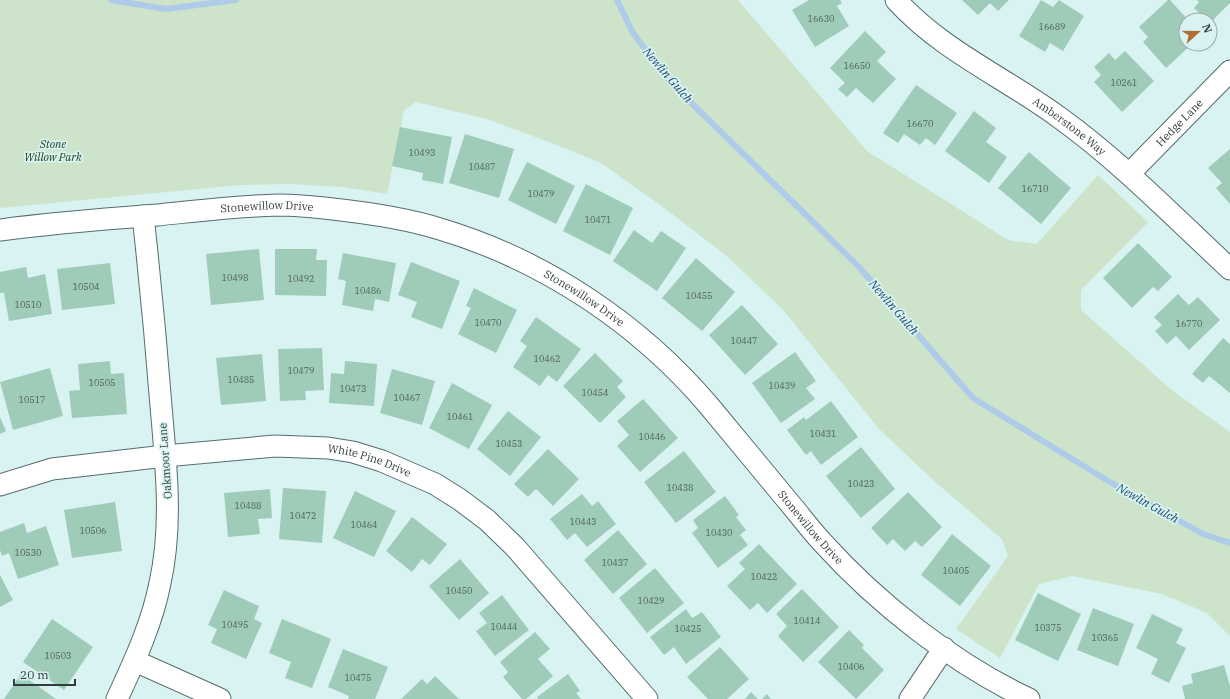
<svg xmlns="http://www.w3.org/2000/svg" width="1230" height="699" font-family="'IBM Plex Serif',serif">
<rect width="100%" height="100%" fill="#d9f3f2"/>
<path fill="#cde3ca" d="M0 0H738L867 151 1008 240 1037 244 1098 175 1148 222 1081 290V310L1174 392 1230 432V636L1207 613 1162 594 1072 576 1039 584 1000 658 956 629 1008 556 1002 539 932 479 879 429 784 311 728 257 663 207 601 163 562 147 490 120 416 102 404 110 387 194 343 187 289 184 240 185 0 208Z"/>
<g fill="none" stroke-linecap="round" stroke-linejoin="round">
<path stroke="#aecce9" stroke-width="6" d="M111 0 166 9 236 0
M617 0 633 33 672 84 858 266 973 398 1108 481 1203 534 1230 543"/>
</g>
<path fill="#9fcbb9" d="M809 0H840L842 3 837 6 849 26 815 47 792 10Z
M962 0H1009L998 11 990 3 978 15Z
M1041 0 1053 7 1059 0 1084 16 1063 51 1050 43 1045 52 1019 36Z
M1168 0H1170L1188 20H1186V37L1184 38 1186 40V44L1191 45 1166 68 1143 42 1148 37 1139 27Z
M1197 0H1230V3L1210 23V20H1206L1194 8 1199 2Z
M865 31 886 52 877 61 896 79 873 103 856 88 847 97 838 89 845 83 830 68Z
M1125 51 1154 81 1122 112 1094 82 1101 75 1094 67 1109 53 1115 60Z
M916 85 957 113 935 145 926 138 920 145 904 134 898 143 883 133Z
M974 111 996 128 986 142 1007 157 989 183 945 151Z
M400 127 452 137 443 184 422 180 423 173 392 166Z
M465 134 514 149 499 198 449 183Z
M1230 149V204L1216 188 1222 183 1208 168Z
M1029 152 1071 188 1041 224 998 188Z
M527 162 575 186 556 224 508 200Z
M586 184 633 208 610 255 563 231Z
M634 230 652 243 661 231 686 248 657 291 613 261Z
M1138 243 1172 277 1158 291 1153 287 1132 308 1103 278Z
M259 249 264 300 211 305 206 254Z
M275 249H317L316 260H327L326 296 275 295Z
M343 253 396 263 389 302 375 299 373 311 342 305 346 281 338 279Z
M696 258 735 292 702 331 662 298Z
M411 262 460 281 442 329 411 317 417 302 398 295Z
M110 263 115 304 62 310 57 269Z
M26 267 28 278 45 274 52 314 9 321 4 293H0V272Z
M474 288 517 310 496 353 458 334 471 308 466 306Z
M1178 294 1189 305 1198 297 1220 320 1189 350 1176 336 1167 344 1155 331 1162 325 1154 317Z
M742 305 778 344 745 375 709 335Z
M536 317 581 349 557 382 548 375 540 386 513 367 527 346 520 341Z
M1223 338 1230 344V393L1209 376 1203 383 1192 374Z
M322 348 324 390 305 391 306 400 280 401 278 349Z
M795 352 816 381 806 388 815 399 781 423 752 383Z
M595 353 623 381 617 387 626 397 600 423 563 386Z
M262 354 266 401 221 405 216 358Z
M110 361 111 374 124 373 127 414 72 418 69 391 80 390 78 364Z
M345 361 377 364 374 406 329 403 331 373 344 374Z
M50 368 63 416 13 430 0 382Z
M392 369 435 381 422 425 380 413Z
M452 383 492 405 469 449 429 428Z
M643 399 678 438 640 472 617 446 629 435 617 421Z
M831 401 858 437 821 465 811 451 806 455 787 430 804 417 806 420Z
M508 411 541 437 510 476 477 449Z
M0 417 6 431 0 434Z
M861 447 895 489 861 518 826 476Z
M548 449 579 479 553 506 536 489 528 497 514 484Z
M684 451 716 492 676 523 644 482Z
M283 488 326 491 322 543 279 539Z
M270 489 272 518 258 519 260 534 228 537 224 493Z
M355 491 396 511 374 557 333 538Z
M908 492 942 527 922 547 915 541 905 551 893 539 887 545 871 528Z
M582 494 592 506 598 501 616 524 587 547 575 533 567 540 550 519Z
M725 496 739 515 736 517 746 530 740 535 748 545 718 568 692 533 698 528 693 520Z
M115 502 122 551 72 558 64 510Z
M412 517 447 544 430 565 422 559 412 572 386 551Z
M24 523 27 533 46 526 59 565 18 579 9 553 2 556 0 550V532Z
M618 530 647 564 613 594 584 560Z
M952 534 991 566 960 606 921 575Z
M759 544 797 584 767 613 758 603 750 610 727 586 745 569 739 563Z
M460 559 489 593 459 620 429 586Z
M655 568 684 603 647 633 619 598Z
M0 575 13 600 0 607Z
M802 589 839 627 803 662 778 636 787 626 776 614Z
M224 590 259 606 254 619 262 623 246 659 211 643 217 629 208 625Z
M1038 593 1081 614 1058 661 1015 640Z
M502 595 529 630 495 656 476 631 487 623 479 613Z
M1093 608 1134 624 1118 666 1077 650Z
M686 609 692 618 702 612 721 637 686 664 674 647 664 655 650 637Z
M1152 614 1183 629 1176 643 1186 648 1169 683 1151 674 1158 659 1136 648Z
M52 619 93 647 64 690 23 662Z
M282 619 331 639 312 688 285 678 291 662 269 653Z
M849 630 864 645 862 648 884 670 856 699 818 662Z
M535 632 550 649 538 659 553 676 526 699H522L503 677 508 672 500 662Z
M720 647 749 679 727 699H708L687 677Z
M343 649 388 667 375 699H348L349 696 328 687Z
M1224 665 1230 686V699H1185L1182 686 1193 683 1191 674Z
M21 674 56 699H4Z
M568 674 580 691 576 693 581 699H538L537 697Z
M435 676 459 699H401L422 679 427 684Z
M751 692 758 699H745Z
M767 694 771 699H762Z"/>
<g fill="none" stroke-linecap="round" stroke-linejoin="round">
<defs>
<g id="street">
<path id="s1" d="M896 0C942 51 1006 78 1060 118 1121 162 1175 218 1230 269"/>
<path id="s2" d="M1129 174 1230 71"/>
<path id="s3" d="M0 230C52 223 105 219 157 215 197 211 238 206 278 205 296 205 315 207 333 209 369 213 405 218 440 229 544 260 640 324 710 407 736 438 761 469 787 500 799 514 810 529 822 542 877 603 954 664 1029 699"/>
<path id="s4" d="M0 485 52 469 165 456 275 446 328 448 353 452 382 461 435 484 459 499 487 520 515 547 647 699"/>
<path d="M135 661 220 699"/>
<path d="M117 699C134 662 152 624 160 583 173 525 166 465 161 406 156 342 150 279 143 216"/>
<path d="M910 699 944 648"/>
</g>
</defs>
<use href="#street" stroke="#566c6c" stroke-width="23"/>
<use href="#street" stroke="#fff" stroke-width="21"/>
</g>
<g text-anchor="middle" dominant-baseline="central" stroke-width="3.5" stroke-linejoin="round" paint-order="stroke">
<g font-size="9" fill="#4e605c">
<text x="821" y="18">16630</text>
<text x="1052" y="26">16689</text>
<text x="857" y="65">16650</text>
<text x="1124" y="82">10261</text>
<text x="920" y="123">16670</text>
<text x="422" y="152">10493</text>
<text x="482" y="166">10487</text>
<text x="1035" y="188">16710</text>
<text x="541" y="193">10479</text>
<text x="598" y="219">10471</text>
<text x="235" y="277">10498</text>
<text x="301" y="278">10492</text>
<text x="86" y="286">10504</text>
<text x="368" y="290">10486</text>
<text x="699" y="295">10455</text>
<text x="28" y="304">10510</text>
<text x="488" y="322">10470</text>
<text x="1189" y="323">16770</text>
<text x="744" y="340">10447</text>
<text x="547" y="358">10462</text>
<text x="301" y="370">10479</text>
<text x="241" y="379">10485</text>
<text x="102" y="382">10505</text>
<text x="782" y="385">10439</text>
<text x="353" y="388">10473</text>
<text x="595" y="392">10454</text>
<text x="407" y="397">10467</text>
<text x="32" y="399">10517</text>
<text x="460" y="416">10461</text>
<text x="823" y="433">10431</text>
<text x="652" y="436">10446</text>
<text x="509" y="443">10453</text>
<text x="861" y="483">10423</text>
<text x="680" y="487">10438</text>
<text x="248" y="505">10488</text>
<text x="303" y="515">10472</text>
<text x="583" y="521">10443</text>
<text x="364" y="524">10464</text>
<text x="93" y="530">10506</text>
<text x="719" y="532">10430</text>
<text x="28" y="552">10530</text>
<text x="615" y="562">10437</text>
<text x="956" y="570">10405</text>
<text x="764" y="576">10422</text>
<text x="459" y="590">10450</text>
<text x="651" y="600">10429</text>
<text x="807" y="620">10414</text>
<text x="235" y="624">10495</text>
<text x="504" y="626">10444</text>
<text x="1048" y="627">10375</text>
<text x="688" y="628">10425</text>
<text x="1105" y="637">10365</text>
<text x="58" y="655">10503</text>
<text x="851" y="666">10406</text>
<text x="358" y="677">10475</text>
</g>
<g font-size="11" fill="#333d3d" stroke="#d9f3f2">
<text stroke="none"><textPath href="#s2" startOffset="72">Hedge Lane</textPath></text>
<text stroke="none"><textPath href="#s1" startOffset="215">Amberstone Way</textPath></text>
<text stroke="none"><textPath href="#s3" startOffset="268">Stonewillow Drive</textPath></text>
<text stroke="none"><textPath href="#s3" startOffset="604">Stonewillow Drive</textPath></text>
<text transform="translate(165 461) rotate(-94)">Oakmoor Lane</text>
<text stroke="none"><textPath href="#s4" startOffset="375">White Pine Drive</textPath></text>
<text stroke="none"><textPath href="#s3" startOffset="928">Stonewillow Drive</textPath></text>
</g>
<g font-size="11" font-style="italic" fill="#163c11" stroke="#d9f3f2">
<text x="53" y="144">Stone<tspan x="53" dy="13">Willow Park</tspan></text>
</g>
<g font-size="12" font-style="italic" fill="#1c4970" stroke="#d9f3f2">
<text transform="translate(668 75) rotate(49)">Newlin Gulch</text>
<text transform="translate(894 307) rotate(49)">Newlin Gulch</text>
<text transform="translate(1148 503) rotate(29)">Newlin Gulch</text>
</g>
</g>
<g transform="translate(1198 32) rotate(69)"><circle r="19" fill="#d9f3f2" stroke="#97aaaa"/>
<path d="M0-3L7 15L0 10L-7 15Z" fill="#ad6f34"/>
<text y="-6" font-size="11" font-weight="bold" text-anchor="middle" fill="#333d3d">N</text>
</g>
<path d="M14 679v6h61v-6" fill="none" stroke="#333d3d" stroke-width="2"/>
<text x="20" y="679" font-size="12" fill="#333d3d" stroke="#d9f3f2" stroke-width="3" paint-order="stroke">20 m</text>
</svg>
